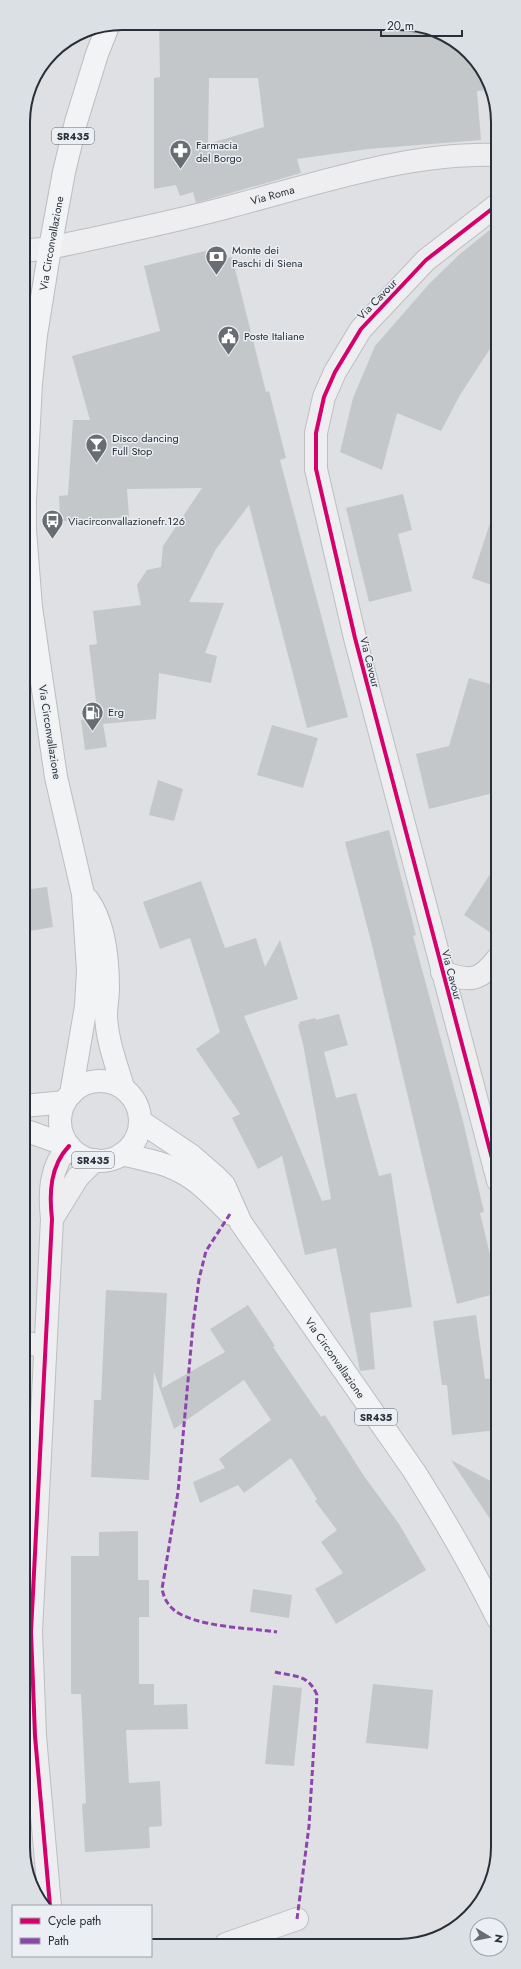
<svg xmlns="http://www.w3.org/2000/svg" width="521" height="1969" font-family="Jost,sans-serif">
<rect width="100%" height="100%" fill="#dee0e3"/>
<path fill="#c4c7ca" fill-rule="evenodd" d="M159 23 321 24 389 32V25H418L448 36 473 57 489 90 477 91 481 140 368 149 297 159 301 173 196 203 193 192 180 196 176 185 154 189V78L160 77ZM209 78H258L264 127 208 144Z
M497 224V338L460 395 441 431 397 413 382 470 340 452 353 398 375 346 429 284 460 254Z
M213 249 216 261 232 257 266 392 269 391 286 458 280 460 348 717 307 728 249 505 216 549 189 602 224 603 205 653 217 656 211 683 159 673 156 719 103 724 107 747 85 750 81 720 98 717 89 645 97 644 93 611 141 605 137 585 147 570 161 567 163 546 202 488 127 489 129 517 60 521 59 496 68 495 73 420H90L72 356 160 331 144 266Z
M403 494 412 530 398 534 412 591 369 602 346 508Z
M493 514H497V587L472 578Z
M469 678 497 686V792L429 809 416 754 449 746Z
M272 725 318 738 303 788 257 775Z
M158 780 183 789 174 821 149 815Z
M389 830 416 935 413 936 463 1121 484 1212 480 1213 498 1288V1293L457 1304 372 945 345 842Z
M497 863V937L464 915Z
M201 881 225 948 256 938 265 967 280 940 298 999 244 1016 322 1201 331 1199 303 1044 298 1025 300 1024 299 1022 315 1018 316 1020 339 1014 348 1045 324 1052 336 1098 356 1093 379 1176 391 1173 412 1307 370 1313 375 1369 360 1371 336 1248 305 1255 282 1156 258 1169 232 1118 240 1114 196 1049 220 1032 190 938 160 949 143 902Z
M47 887 53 927 24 932V890Z
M106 1290 167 1293 162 1388 225 1352 210 1329 248 1305 275 1346 273 1347 321 1417 325 1415 364 1476 399 1524 426 1570 336 1624 315 1589 343 1573 321 1542 337 1530 315 1501 317 1499 291 1458 244 1493 238 1485 200 1503 193 1482 225 1468 219 1459 271 1420 244 1380 174 1429 154 1372 149 1480 91 1477 94 1400H101Z
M476 1315 485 1379 498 1378V1430L452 1435 447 1385H442L433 1321Z
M451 1460 498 1485V1531Z
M138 1531V1580H149V1617H139V1684H154V1705L187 1704 188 1729 126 1730 129 1783 160 1781 162 1826 149 1827 150 1848 85 1852 82 1804 86 1803 81 1694H71V1556H99V1532Z
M253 1589 292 1595 289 1618 250 1612Z
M373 1684 433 1690 428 1749 366 1743Z
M273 1685 302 1688 294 1766 265 1764Z"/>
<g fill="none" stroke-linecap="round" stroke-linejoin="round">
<defs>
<g id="minor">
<path d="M497 205 426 260 361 329 335 372 324 397 316 433V469L355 638 498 1181"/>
<path id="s1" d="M23 251 50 248C112 234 175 222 236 205 319 183 410 152 497 155"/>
<path d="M442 972C468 981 479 983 497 959"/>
<path d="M52 1219 78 1177 95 1160"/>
<path d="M24 1342 45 1347"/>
<path d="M50 1906 35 1736 31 1632 52 1219C49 1193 50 1166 69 1146"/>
<path d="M226 1944 297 1919"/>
</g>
<g id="major">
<path d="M88 900C105 924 108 959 108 988 108 997 106 1006 106 1016 107 1040 116 1064 123 1087"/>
<circle cx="100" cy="1121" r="40"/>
<path id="s2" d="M71 1094 86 1006 88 970 83 894 56 777 41 676 31 607 25 530V500L31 383 36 335 50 248 64 172 76 122 97 54 108 26"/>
<path d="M24 1106 65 1102"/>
<path id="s3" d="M140 1121 192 1156 215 1176 224 1185 241 1223 414 1471C445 1520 472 1567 498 1619"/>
<path d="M24 1130 69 1146"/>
<path d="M122 1154C142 1159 163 1162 181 1172 201 1182 215 1199 231 1214"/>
</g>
</defs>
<use href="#minor" stroke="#bcbec1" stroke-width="24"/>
<use href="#major" stroke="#bbbdc0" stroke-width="24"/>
<use href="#minor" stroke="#eeeef0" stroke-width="22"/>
<use href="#major" stroke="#f2f3f4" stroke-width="22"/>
<path stroke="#8e44ad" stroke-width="3" stroke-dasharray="6 3" stroke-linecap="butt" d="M230 1214 206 1251 199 1279 193 1325 178 1492 162 1589C164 1598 167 1604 174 1610 195 1627 250 1628 277 1632
M275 1672C296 1677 308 1674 317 1695L309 1826 297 1919"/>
<defs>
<path id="cycleway" d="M497 205 426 260 361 329 335 372 324 397 316 433V469L355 638 498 1181
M50 1906 35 1736 31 1632 52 1219C49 1193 50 1166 69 1146"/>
</defs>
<use href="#cycleway" stroke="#ebeff3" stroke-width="6"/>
<use href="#cycleway" stroke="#d6006c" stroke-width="4"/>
</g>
<defs>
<symbol id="pharmacy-pin" viewBox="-11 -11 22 30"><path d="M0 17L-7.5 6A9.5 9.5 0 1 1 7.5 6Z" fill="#686d74" stroke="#ebeff3"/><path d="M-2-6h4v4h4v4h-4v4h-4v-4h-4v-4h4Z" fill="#fff"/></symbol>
<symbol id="bank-pin" viewBox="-11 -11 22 30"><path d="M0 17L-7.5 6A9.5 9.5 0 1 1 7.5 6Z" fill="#686d74" stroke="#ebeff3"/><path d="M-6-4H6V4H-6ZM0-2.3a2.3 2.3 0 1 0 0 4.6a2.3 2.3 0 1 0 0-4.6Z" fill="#fff"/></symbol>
<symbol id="civic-pin" viewBox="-11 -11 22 30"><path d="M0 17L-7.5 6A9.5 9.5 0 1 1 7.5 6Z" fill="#686d74" stroke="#ebeff3"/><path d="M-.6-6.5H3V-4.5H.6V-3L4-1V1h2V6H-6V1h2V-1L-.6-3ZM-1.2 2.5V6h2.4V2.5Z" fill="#fff"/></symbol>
<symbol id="bar-pin" viewBox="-11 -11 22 30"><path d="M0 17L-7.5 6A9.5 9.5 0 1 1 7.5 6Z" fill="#686d74" stroke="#ebeff3"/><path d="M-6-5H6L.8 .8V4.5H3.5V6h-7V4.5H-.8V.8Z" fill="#fff"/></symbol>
<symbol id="bus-pin" viewBox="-11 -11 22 30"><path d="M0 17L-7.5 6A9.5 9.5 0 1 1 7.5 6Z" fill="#686d74" stroke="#ebeff3"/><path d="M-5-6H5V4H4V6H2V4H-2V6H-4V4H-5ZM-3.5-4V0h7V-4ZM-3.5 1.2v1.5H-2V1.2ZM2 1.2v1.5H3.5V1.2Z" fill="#fff"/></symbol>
<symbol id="fuel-pin" viewBox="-11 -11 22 30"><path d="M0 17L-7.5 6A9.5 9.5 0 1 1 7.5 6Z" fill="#686d74" stroke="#ebeff3"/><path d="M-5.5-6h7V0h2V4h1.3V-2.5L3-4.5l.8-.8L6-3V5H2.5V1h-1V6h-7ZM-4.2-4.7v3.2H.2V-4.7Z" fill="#fff"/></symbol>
</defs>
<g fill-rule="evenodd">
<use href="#pharmacy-pin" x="168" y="138" width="25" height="34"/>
<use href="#bank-pin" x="204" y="244" width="25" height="34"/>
<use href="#civic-pin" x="216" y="324" width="25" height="34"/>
<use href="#bar-pin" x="84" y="432" width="25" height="34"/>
<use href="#bus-pin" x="40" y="508" width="25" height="34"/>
<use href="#fuel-pin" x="80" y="700" width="25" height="34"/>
</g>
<g text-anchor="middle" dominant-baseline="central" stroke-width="3" stroke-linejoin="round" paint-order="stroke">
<g fill="#ebeff3" stroke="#626971" stroke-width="1">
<rect x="52" y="128" width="42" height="16" rx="3"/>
<rect x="72" y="1152" width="42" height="16" rx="3"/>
<rect x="355" y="1409" width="42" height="16" rx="3"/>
</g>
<g font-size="10" font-weight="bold" fill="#282f39">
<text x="73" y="136">SR435</text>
<text x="93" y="1160">SR435</text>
<text x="376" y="1417">SR435</text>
</g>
<g font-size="11" fill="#282f39" stroke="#ebeff3" text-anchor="start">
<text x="196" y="145">Farmacia<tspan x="196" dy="13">del Borgo</tspan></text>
<text x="232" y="250">Monte dei<tspan x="232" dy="13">Paschi di Siena</tspan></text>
<text x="244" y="336">Poste Italiane</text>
<text x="112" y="438">Disco dancing<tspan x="112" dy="13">Full Stop</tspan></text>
<text x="68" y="521">Viacirconvallazionefr.126</text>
<text x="108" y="712">Erg</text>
</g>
<g font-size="11" fill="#282f39" stroke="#ebeff3">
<text stroke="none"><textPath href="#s1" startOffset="256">Via Roma</textPath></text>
<text stroke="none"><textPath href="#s2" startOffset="859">Via Circonvallazione</textPath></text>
<text transform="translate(377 299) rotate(-46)">Via Cavour</text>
<text transform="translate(370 662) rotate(76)">Via Cavour</text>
<text transform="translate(50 732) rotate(81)">Via Circonvallazione</text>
<text transform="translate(452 975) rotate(75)">Via Cavour</text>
<text stroke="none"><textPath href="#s3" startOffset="312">Via Circonvallazione</textPath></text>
</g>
</g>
<path d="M0 0H521V1969H0ZM122 30H399A92 92 0 0 1 491 122V1847A92 92 0 0 1 399 1939H122A92 92 0 0 1 30 1847V122A92 92 0 0 1 122 30Z" fill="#dbe0e4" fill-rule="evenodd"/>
<path fill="none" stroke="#282f39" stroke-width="2" d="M122 30H399A92 92 0 0 1 491 122V1847A92 92 0 0 1 399 1939H122A92 92 0 0 1 30 1847V122A92 92 0 0 1 122 30Z"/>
<rect x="12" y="1905" width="140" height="52" fill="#ebeff3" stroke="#9da2a9"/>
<rect x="20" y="1918" width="20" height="6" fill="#d6006c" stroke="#9da2a9"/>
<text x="48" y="1925" font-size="12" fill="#282f39">Cycle path</text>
<rect x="20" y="1938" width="20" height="6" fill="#8e44ad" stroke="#9da2a9"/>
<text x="48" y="1945" font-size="12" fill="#282f39">Path</text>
<g transform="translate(489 1937) rotate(100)"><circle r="19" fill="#ebeff3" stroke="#9da2a9"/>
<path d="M0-3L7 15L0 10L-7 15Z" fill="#686d74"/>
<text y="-6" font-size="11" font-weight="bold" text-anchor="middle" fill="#282f39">N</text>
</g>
<path d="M381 30v6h81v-6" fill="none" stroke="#282f39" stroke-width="2"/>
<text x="387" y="30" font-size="12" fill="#282f39" stroke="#ebeff3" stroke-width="3" paint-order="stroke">20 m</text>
</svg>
